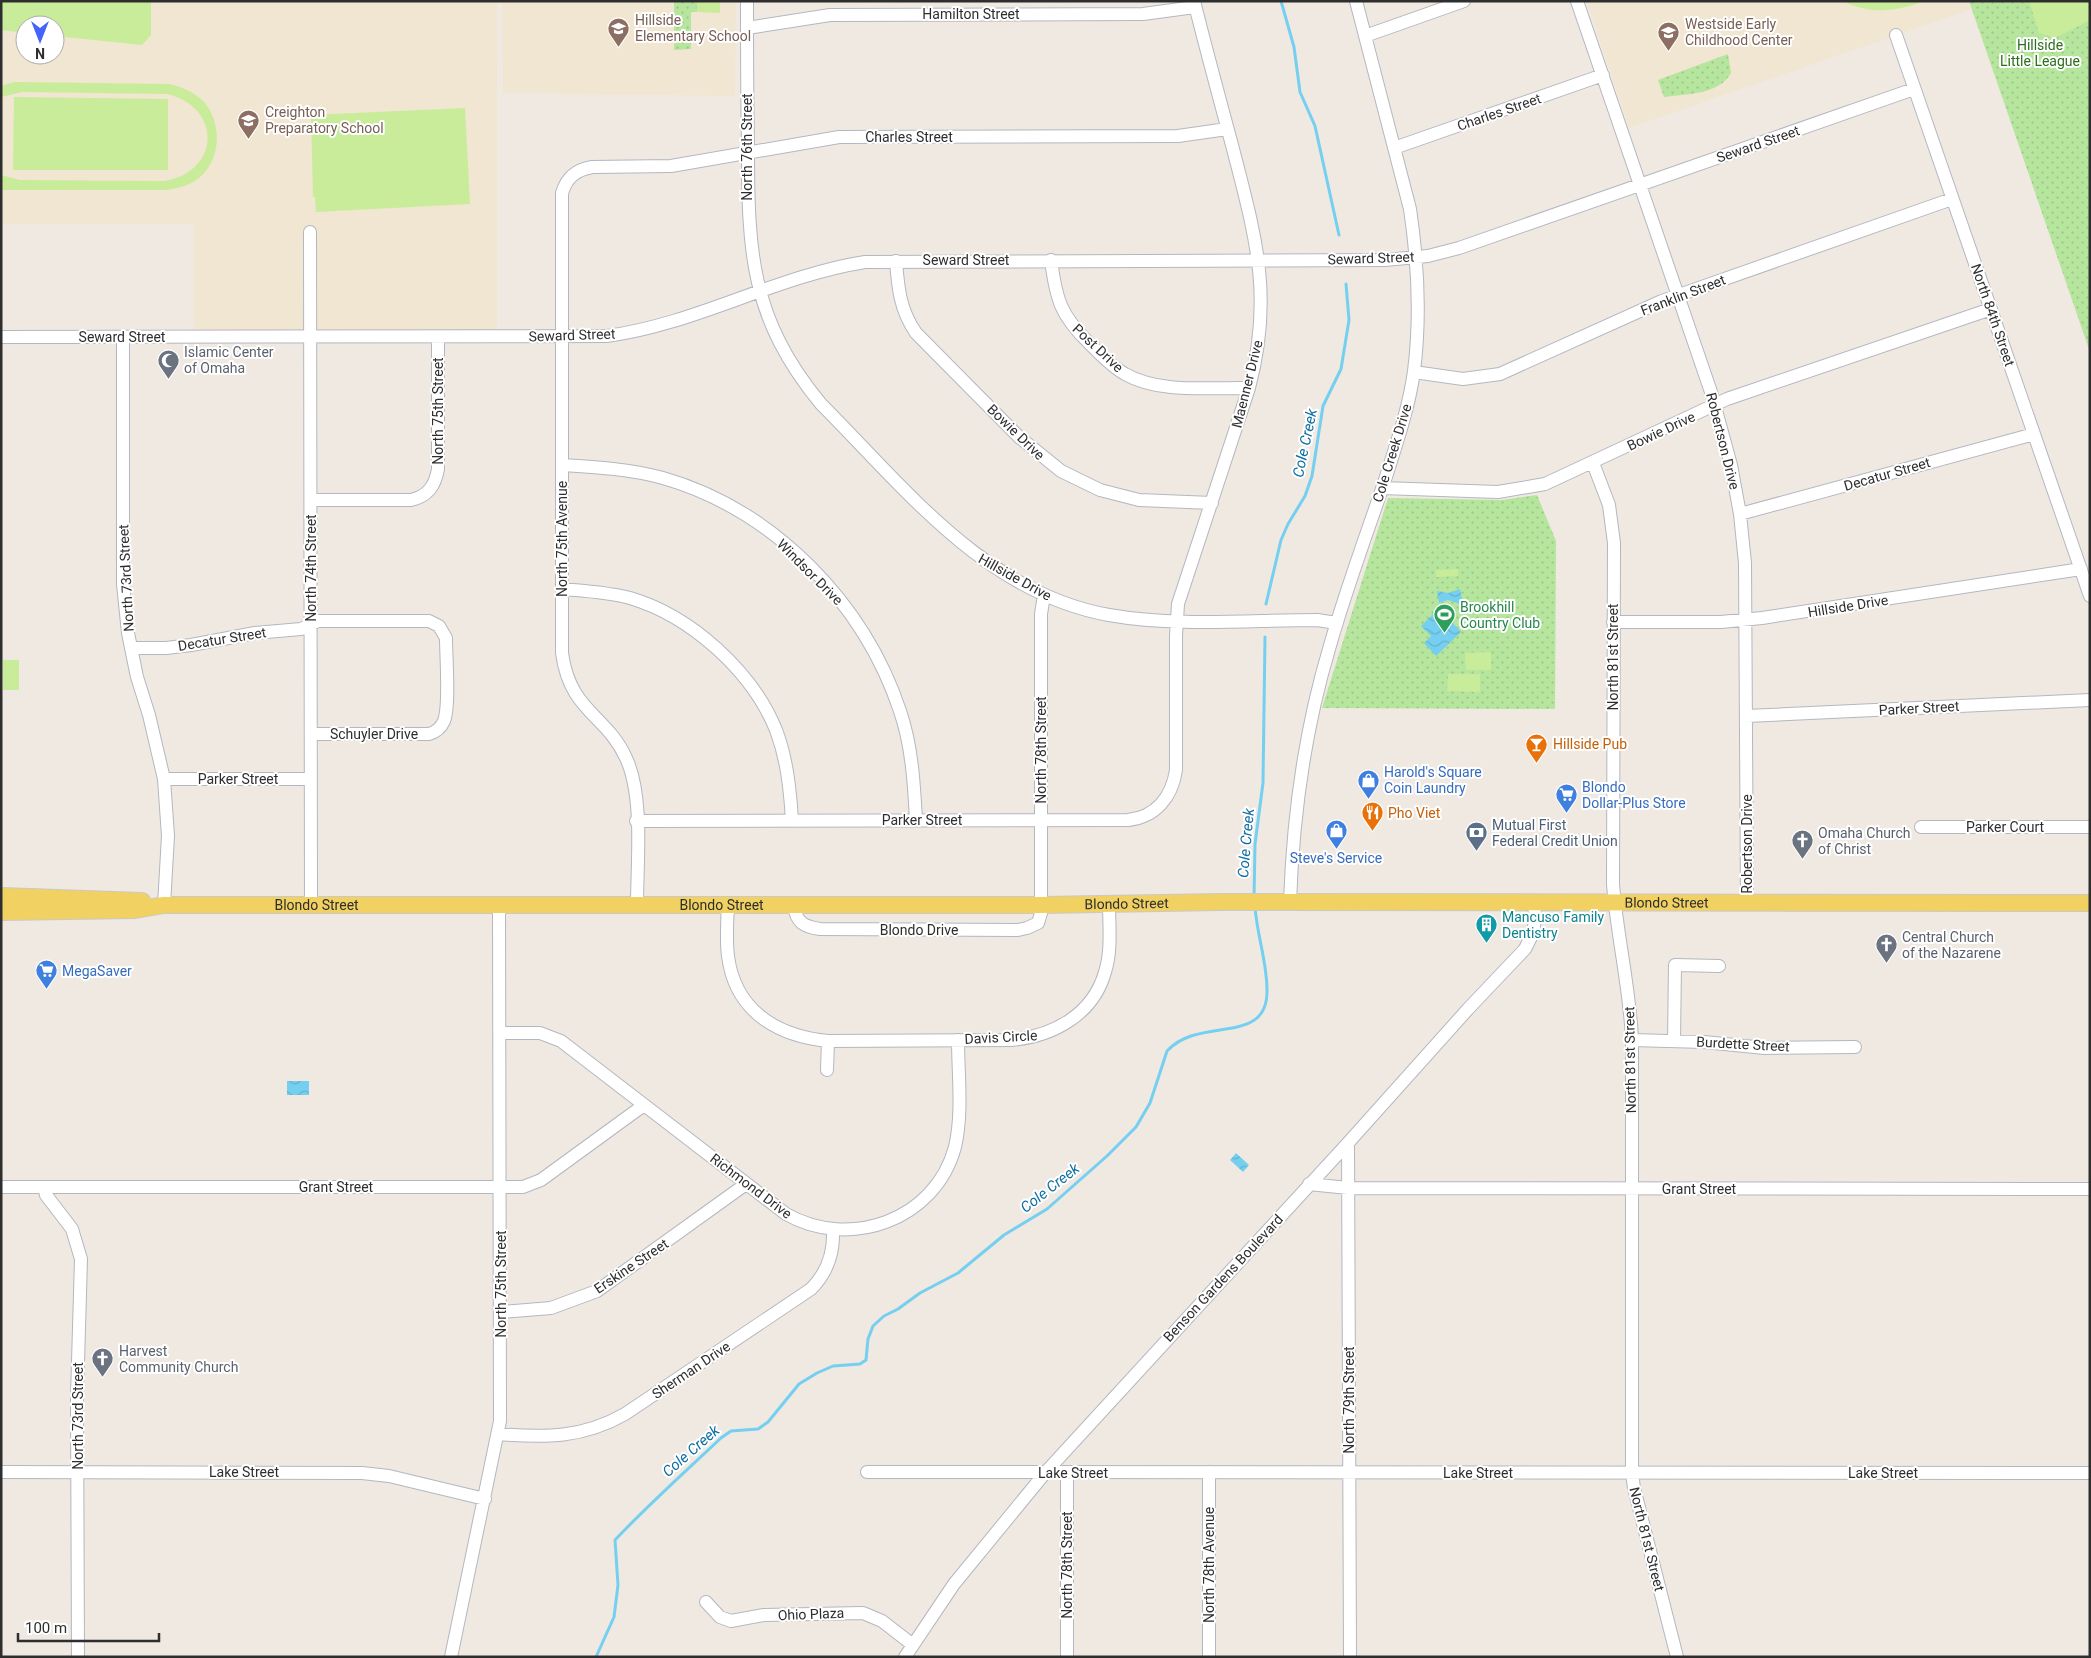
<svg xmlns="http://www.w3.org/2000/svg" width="2091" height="1658" font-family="Roboto,sans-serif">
<defs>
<pattern id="park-dots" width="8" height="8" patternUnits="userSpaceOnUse" patternTransform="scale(1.25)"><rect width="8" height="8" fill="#b6e59e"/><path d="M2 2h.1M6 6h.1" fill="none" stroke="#9dc588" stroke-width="1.8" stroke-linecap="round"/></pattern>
<pattern id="water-waves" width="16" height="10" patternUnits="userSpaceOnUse" patternTransform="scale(1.25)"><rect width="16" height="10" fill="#75cff0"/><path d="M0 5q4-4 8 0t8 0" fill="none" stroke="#66b2ce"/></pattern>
</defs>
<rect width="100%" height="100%" fill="#efe9e1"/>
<path fill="#f0e6d1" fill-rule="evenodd" d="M1 1H497V332L194 330V224H1ZM25 25H55V55H25Z
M502 1H736L735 96 503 93Z
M1587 1H1969L1972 9 1629 128Z"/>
<path fill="url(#park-dots)" d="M674 1H697V12H691V49L674 50Z
M1969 1H2090V352Z
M1728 54 1731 73C1719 95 1685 94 1664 97L1658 80Z
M1537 495 1556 541 1555 709 1322 708 1388 498 1502 500Z"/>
<path fill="#c9ec9a" d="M1 1H151V35L142 45 55 36V25H25V33L1 30Z
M697 1H720V13L697 12Z
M1843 1H1919V3C1892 12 1869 14 1843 1Z
M2029 1H2090V20L2055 38 2039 33Z
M14 82 170 84C181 87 192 91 201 99 223 120 222 159 199 178 189 186 178 188 167 190H1V175L20 180 165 181C221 171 222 107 167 94L22 92 1 97V86Z
M14 97 168 99V170H13Z
M465 108 470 204 316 212 315 197H313L311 115Z
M1458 569V576L1436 577V570Z
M1491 652V670H1466L1465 653Z
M3 660H19V690H3Z
M1448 674H1480V692L1447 691Z"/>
<path fill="url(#water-waves)" d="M1460 589 1463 605 1448 600 1439 603 1437 591 1448 593Z
M1433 614 1443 625 1449 619 1461 632 1436 656 1424 643 1431 636 1421 626Z
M287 1081H309V1095H287Z
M1236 1153 1249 1165 1243 1172 1230 1160Z"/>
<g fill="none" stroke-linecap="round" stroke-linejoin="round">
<path stroke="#75cff0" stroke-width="3" d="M1281 1 1294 47 1300 92 1315 126 1339 235
M1266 604 1281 540 1288 524 1305 496 1312 476 1323 406 1341 369 1349 320 1346 284
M1254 898 1255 844 1263 783 1265 637
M596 1657 614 1617 618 1585 615 1540C649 1504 685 1472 721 1438L731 1431 758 1429 768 1422 799 1384 817 1373 833 1366 860 1364 866 1360 868 1339 873 1326 884 1316 898 1309 920 1293 958 1273 1004 1235 1047 1209 1107 1156 1136 1127 1150 1103 1167 1051C1200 1015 1268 1047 1267 990 1267 962 1257 935 1255 907"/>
<defs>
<path id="minor" d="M747 1C747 49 747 97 748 145 748 251 750 318 821 404 905 488 985 593 1109 615 1177 627 1249 620 1317 620L1337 623
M1577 1 1711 392 1731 465 1740 514 1745 563 1747 903
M747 28 830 15 1143 14 1195 7
M1896 35 2090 596
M1365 36 1464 1
M1394 148 1603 75
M310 232 311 905
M1051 260C1056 300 1061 316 1090 344 1101 355 1112 367 1125 374 1160 394 1210 387 1249 388
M896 261C898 288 900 310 916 333L1019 437 1061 471 1100 490 1139 500 1212 503
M1 337 607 336C696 324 776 276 865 262L1385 260 1428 256 1459 248 1914 89
M123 337V584L128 633 137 677 149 715 164 779 168 836 164 905
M1414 372 1463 379 1500 374 1662 301 1952 199
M1593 463 1609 505 1614 543 1613 884C1617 937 1630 988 1632 1040V1473L1634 1488 1677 1657
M562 465C596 467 630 469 663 478 774 510 864 603 900 711 912 746 914 783 916 820
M1382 488 1498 492 1545 484 1727 399 1991 309
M312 500H411C428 496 435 486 438 469V337
M1740 514 2034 434
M562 589C585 591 607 592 630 598 691 616 752 671 776 730 787 759 790 789 792 820
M1613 622H1721L1762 618 2081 569
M131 648H166L191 645 255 633 301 629 318 621H429L439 626 446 638C446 657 450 706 444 721 441 728 436 732 429 734H312
M1747 716 2090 700
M164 779H311
M636 821 1128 820C1156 817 1172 797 1176 770V636L1178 604 1249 388C1274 295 1255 235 1232 145 1219 97 1206 49 1194 1
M1921 827H2090
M1290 902C1293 815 1304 733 1329 649 1345 592 1366 536 1385 480 1396 445 1409 408 1414 371 1421 316 1418 263 1410 209L1356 1
M637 905C637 863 644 796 626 758 606 714 570 712 562 653V193C567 177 576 170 592 167L671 166 839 137 1178 136 1227 129
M728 906C727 922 726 940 728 956 735 1011 777 1036 828 1041L1012 1040C1053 1036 1093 1015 1105 972 1112 950 1109 926 1109 903
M794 906C796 922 804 927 820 929L1018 930 1027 928 1038 923 1041 913V614L1044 595
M500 1033H540L561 1041 786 1214C849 1250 935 1221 955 1147 963 1113 958 1074 958 1040
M1632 1040 1704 1042 1765 1048 1855 1047
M1674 1041 1675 965 1719 966
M827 1070 828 1041
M1348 1143 1350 1657
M1309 1184 1348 1188 2090 1189
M1 1187H523L541 1180 644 1105
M44 1187 46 1195 72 1229 81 1259 77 1397 78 1657
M501 1312 551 1308 597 1291 746 1184
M498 1434C545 1438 583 1438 625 1414L811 1289C827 1273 834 1252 833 1230
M1 1472 362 1473 389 1476 485 1499
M867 1472 2090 1473
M706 1602 720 1617 731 1621 764 1615 863 1613 882 1621 913 1645
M451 1657 500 1421 499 905
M905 1657 954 1584 1045 1473 1348 1143 1468 1009 1525 949 1534 931 1535 902
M1067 1657V1473
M1209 1657V1472"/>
<g id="major">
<path d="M1 896 142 901"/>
<path id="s1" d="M1 912 135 910 164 905H1041L1221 902 2090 903"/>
</g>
</defs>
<use href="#minor" stroke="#b4b7c1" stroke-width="14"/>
<use href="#major" stroke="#c9c9c9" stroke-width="18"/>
<use href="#minor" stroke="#fff" stroke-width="12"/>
<use href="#major" stroke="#f2d163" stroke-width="16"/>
</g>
<defs>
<symbol id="school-pin" viewBox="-11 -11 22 30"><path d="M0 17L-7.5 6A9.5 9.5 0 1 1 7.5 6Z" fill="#8d6e63" stroke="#fff"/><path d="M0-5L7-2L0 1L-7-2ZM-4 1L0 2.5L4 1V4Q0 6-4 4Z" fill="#fff"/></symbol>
<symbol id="mosque-pin" viewBox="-11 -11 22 30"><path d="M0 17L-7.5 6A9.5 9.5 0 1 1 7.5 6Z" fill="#6b7280" stroke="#fff"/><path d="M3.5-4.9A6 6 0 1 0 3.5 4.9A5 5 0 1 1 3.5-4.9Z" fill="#fff"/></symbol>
<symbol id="stadium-pin" viewBox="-11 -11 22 30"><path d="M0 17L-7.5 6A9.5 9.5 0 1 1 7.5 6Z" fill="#2e9e5b" stroke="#fff"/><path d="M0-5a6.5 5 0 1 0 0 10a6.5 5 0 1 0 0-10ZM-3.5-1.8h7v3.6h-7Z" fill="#fff"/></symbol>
<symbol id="bar-pin" viewBox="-11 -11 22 30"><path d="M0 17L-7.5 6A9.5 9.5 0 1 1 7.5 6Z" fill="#e8710a" stroke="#fff"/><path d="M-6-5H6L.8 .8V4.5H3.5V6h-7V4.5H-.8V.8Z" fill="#fff"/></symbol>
<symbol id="shop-pin" viewBox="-11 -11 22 30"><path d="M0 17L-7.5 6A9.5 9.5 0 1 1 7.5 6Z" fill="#3f7fe0" stroke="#fff"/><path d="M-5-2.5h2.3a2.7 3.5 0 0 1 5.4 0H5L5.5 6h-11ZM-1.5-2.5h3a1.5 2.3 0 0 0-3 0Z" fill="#fff"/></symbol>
<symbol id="supermarket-pin" viewBox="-11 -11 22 30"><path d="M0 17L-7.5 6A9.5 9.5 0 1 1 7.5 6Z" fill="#3f7fe0" stroke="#fff"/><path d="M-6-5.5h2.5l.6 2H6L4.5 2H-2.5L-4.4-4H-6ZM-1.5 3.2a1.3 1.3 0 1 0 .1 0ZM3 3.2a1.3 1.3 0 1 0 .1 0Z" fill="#fff"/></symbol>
<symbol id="restaurant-pin" viewBox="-11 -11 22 30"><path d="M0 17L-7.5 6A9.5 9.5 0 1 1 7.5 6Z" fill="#e8710a" stroke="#fff"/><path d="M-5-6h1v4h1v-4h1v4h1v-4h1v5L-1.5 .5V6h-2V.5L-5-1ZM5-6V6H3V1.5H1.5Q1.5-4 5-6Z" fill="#fff"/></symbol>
<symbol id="bank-pin" viewBox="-11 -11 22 30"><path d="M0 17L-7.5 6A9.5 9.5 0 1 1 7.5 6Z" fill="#5c6f8a" stroke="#fff"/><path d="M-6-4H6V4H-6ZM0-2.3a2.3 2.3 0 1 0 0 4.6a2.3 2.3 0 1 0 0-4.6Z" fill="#fff"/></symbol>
<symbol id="church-pin" viewBox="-11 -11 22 30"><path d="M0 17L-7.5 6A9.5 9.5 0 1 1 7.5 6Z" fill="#6b7280" stroke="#fff"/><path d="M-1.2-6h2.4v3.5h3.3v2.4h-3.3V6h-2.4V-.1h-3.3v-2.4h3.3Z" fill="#fff"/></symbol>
<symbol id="building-pin" viewBox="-11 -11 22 30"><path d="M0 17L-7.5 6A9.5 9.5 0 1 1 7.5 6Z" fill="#0f9aa8" stroke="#fff"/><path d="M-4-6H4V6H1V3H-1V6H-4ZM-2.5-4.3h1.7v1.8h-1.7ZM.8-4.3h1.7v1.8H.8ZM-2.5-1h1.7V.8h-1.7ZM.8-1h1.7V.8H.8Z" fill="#fff"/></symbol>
</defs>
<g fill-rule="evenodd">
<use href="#school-pin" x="606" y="16" width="25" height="34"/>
<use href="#school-pin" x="1656" y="20" width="25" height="34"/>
<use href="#school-pin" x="236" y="108" width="25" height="34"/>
<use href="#mosque-pin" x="156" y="348" width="25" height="34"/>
<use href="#stadium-pin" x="1432" y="602" width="25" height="34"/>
<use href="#bar-pin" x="1524" y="732" width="25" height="34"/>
<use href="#shop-pin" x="1356" y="768" width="25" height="34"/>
<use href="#supermarket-pin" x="1554" y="782" width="25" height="34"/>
<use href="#restaurant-pin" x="1360" y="800" width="25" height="34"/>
<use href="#shop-pin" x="1324" y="818" width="25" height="34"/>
<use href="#bank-pin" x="1464" y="820" width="25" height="34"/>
<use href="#church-pin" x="1790" y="828" width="25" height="34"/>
<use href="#building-pin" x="1474" y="912" width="25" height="34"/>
<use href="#church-pin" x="1874" y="932" width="25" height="34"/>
<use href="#supermarket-pin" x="34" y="958" width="25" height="34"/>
<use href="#church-pin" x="90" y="1346" width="25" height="34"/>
</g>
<g text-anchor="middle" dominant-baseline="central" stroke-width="4" stroke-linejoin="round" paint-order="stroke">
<g font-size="14" fill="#2e2e2e" stroke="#fff">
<text x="971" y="14">Hamilton Street</text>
<text transform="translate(1499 112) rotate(-19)">Charles Street</text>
<text x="909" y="137">Charles Street</text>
<text transform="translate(1758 144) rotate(-19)">Seward Street</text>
<text transform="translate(747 147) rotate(-90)">North 76th Street</text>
<text transform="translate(1371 258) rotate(-2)">Seward Street</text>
<text x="966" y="260">Seward Street</text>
<text transform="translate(1683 295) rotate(-21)">Franklin Street</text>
<text transform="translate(1993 315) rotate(71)">North 84th Street</text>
<text transform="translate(572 335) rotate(-2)">Seward Street</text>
<text x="122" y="337">Seward Street</text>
<text transform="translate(1098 348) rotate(43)">Post Drive</text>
<text transform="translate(1247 384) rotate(-76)">Maenner Drive</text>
<text transform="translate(438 411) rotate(-90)">North 75th Street</text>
<text transform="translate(1661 431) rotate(-25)">Bowie Drive</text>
<text transform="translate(1016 432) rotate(44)">Bowie Drive</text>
<text transform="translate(1723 441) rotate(76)">Robertson Drive</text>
<text transform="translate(1392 453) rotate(-73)">Cole Creek Drive</text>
<text transform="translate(1887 474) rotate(-16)">Decatur Street</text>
<text transform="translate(562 539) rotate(-90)">North 75th Avenue</text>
<text transform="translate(311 568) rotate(-90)">North 74th Street</text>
<text transform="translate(810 572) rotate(45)">Windsor Drive</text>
<text transform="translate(1015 577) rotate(29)">Hillside Drive</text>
<text transform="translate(126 578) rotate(-93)">North 73rd Street</text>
<text transform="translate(1848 606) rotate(-9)">Hillside Drive</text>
<text transform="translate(222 639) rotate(-9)">Decatur Street</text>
<text transform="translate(1613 657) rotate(-90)">North 81st Street</text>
<text transform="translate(1919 708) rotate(-3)">Parker Street</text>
<text x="374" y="734">Schuyler Drive</text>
<text transform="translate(1041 750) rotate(-90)">North 78th Street</text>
<text x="238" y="779">Parker Street</text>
<text x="922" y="820">Parker Street</text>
<text x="2005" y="827">Parker Court</text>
<text transform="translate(1747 844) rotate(-90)">Robertson Drive</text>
<text stroke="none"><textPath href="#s1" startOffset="1126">Blondo Street</textPath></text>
<text stroke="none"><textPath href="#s1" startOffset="1666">Blondo Street</textPath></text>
<text stroke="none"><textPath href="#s1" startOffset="316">Blondo Street</textPath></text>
<text stroke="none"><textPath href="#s1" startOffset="721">Blondo Street</textPath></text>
<text x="919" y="930">Blondo Drive</text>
<text transform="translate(1001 1037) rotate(-3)">Davis Circle</text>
<text transform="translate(1743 1044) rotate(3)">Burdette Street</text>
<text transform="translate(1630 1060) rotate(-91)">North 81st Street</text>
<text transform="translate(751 1186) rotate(37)">Richmond Drive</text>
<text x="336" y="1187">Grant Street</text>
<text x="1699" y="1189">Grant Street</text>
<text transform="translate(631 1266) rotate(-34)">Erskine Street</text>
<text transform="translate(1223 1278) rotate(-47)">Benson Gardens Boulevard</text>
<text transform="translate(501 1284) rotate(-90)">North 75th Street</text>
<text transform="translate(691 1370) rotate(-34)">Sherman Drive</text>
<text transform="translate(1349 1400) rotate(-90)">North 79th Street</text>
<text transform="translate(78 1416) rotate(-90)">North 73rd Street</text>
<text x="244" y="1472">Lake Street</text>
<text x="1073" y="1473">Lake Street</text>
<text x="1478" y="1473">Lake Street</text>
<text x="1883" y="1473">Lake Street</text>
<text transform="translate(1647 1539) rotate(76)">North 81st Street</text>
<text transform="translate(1067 1565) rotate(-90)">North 78th Street</text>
<text transform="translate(1209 1565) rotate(-90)">North 78th Avenue</text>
<text transform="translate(811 1614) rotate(-2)">Ohio Plaza</text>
</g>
<g font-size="14" fill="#785e54" stroke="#fff" text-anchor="start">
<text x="635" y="20">Hillside<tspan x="635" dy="16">Elementary School</tspan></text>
<text x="1685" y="24">Westside Early<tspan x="1685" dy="16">Childhood Center</tspan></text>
<text x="265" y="112">Creighton<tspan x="265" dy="16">Preparatory School</tspan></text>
</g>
<g font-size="14" fill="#2c6e1b" stroke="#fff">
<text x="2040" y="45">Hillside<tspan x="2040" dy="16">Little League</tspan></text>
</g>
<g font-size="14" fill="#5b616d" stroke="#fff" text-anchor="start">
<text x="184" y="352">Islamic Center<tspan x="184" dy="16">of Omaha</tspan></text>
<text x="1818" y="833">Omaha Church<tspan x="1818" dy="16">of Christ</tspan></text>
<text x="1902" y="937">Central Church<tspan x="1902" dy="16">of the Nazarene</tspan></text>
<text x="119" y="1351">Harvest<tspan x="119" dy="16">Community Church</tspan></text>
</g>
<g font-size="14" fill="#27864d" stroke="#fff" text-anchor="start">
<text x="1460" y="607">Brookhill<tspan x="1460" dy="16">Country Club</tspan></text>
</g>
<g font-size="14" fill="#c56008" stroke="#fff" text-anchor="start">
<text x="1553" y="744">Hillside Pub</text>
<text x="1388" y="813">Pho Viet</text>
</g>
<g font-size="14" fill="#366cbe" stroke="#fff" text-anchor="start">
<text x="1384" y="772">Harold's Square<tspan x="1384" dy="16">Coin Laundry</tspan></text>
<text x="1582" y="787">Blondo<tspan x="1582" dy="16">Dollar-Plus Store</tspan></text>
<text x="1336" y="858" text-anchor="middle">Steve's Service</text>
<text x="62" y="971">MegaSaver</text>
</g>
<g font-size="14" fill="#4e5e75" stroke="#fff" text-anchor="start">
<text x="1492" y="825">Mutual First<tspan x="1492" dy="16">Federal Credit Union</tspan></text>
</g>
<g font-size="14" fill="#0d838f" stroke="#fff" text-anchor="start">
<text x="1502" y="917">Mancuso Family<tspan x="1502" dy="16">Dentistry</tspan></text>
</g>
<g font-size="15" font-style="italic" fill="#0d6fa3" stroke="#fff">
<text transform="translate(1305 443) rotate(-78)">Cole Creek</text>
<text transform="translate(1246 843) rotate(-85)">Cole Creek</text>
<text transform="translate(1050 1188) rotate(-38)">Cole Creek</text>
<text transform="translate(691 1451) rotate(-41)">Cole Creek</text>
</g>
</g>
<rect width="2091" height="1658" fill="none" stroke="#2e2e2e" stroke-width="5"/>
<g transform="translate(40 40) rotate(180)"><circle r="24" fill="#ffffff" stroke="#ababab"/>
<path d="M0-4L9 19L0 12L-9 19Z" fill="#4264fb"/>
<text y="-8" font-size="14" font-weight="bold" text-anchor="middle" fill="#2e2e2e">N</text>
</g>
<path d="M18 1633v8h141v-8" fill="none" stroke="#2e2e2e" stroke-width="2.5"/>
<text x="25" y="1633" font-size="15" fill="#2e2e2e" stroke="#ffffff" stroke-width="4" paint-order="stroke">100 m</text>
</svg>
